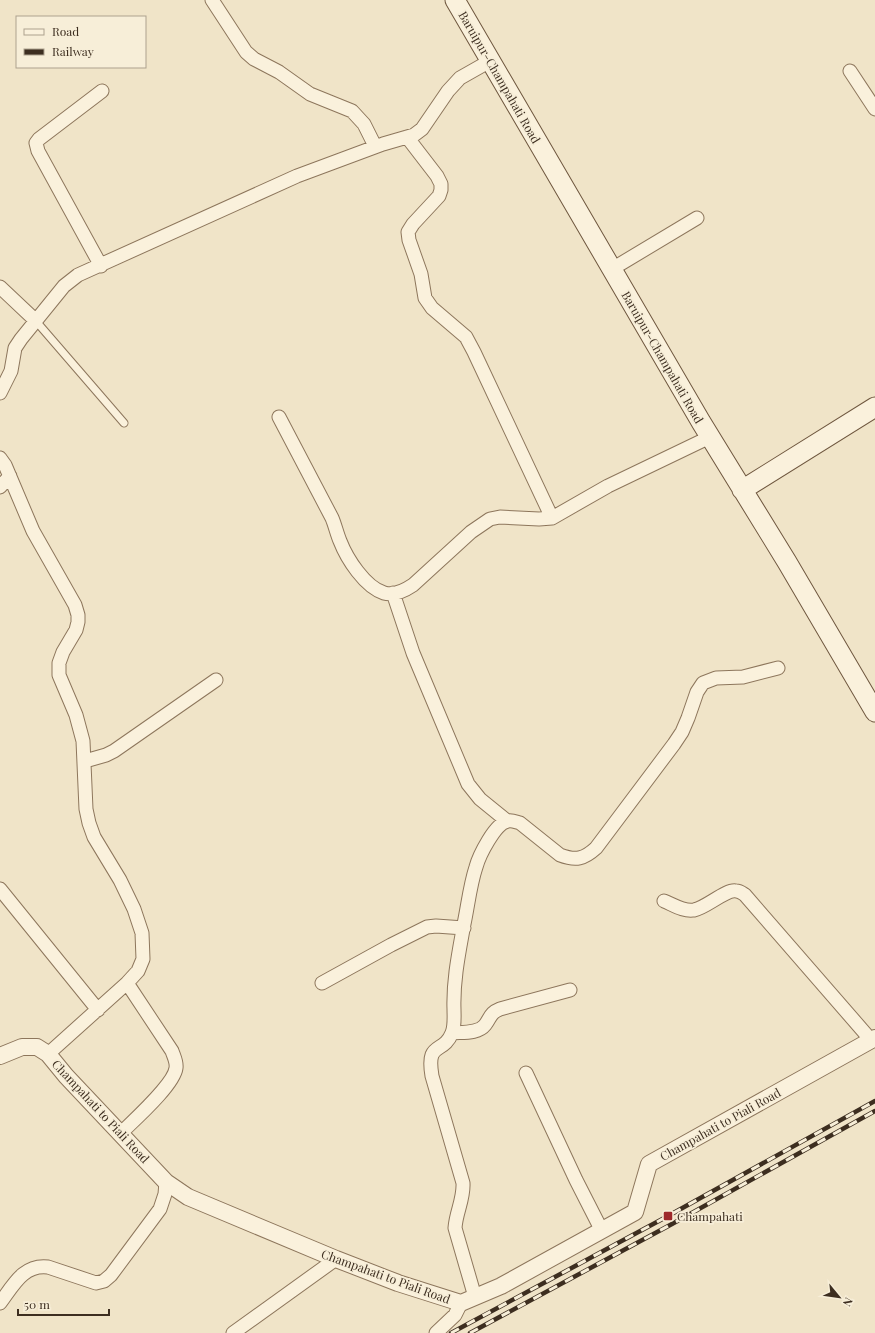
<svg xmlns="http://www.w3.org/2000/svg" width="875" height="1333" font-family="'Playfair Display',serif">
<rect width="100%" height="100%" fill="#f0e4c8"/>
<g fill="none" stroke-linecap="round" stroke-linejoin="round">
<defs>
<path id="service" d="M35 320 124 423"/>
<path id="minor" d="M212 0 246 52 254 59 279 72 310 94 352 111 364 124 375 146
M850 71 875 109
M407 137 437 176 441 184V190L439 196 413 224 408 232 409 240 421 274 425 298 432 308 466 337 474 352 552 518
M101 266 38 151 36 143 39 139 102 91
M612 269 697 218
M0 287 35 320
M0 393 11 371 15 348 21 339 64 286 78 275 297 176 383 144 414 135 422 129 448 91 460 78 490 61
M279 417 332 518C335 525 337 534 340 541 347 559 365 587 384 593 394 596 404 591 413 585L471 532 490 519 500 517 539 519 552 518 608 486 710 437
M0 458 5 465 33 531 75 605 78 615V622L76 630 63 652 59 663V675L76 715 83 741 86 809 89 823 94 837 120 880 134 909 142 933 143 959 138 971 127 983 48 1054
M0 487 10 476
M393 593 413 653 468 784 480 799 507 821
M85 761 106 755 114 751 216 680
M0 889 98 1010
M664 901C672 904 684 912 694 910 706 908 726 889 736 891 740 891 742 893 745 895L871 1040
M322 983 391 945 427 927 436 926 464 928
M452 1033C462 1032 478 1034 485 1025 491 1017 490 1013 500 1009L570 990
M526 1073 576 1180 602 1231
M120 1134C133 1121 174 1085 176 1068 177 1062 174 1057 172 1051L127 983
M475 1297 455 1228C456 1212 464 1199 463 1183L432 1076C426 1040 443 1055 452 1033 455 1026 454 1016 454 1009 453 980 459 952 464 924 468 905 470 885 476 867 479 856 495 823 508 821 512 820 516 822 520 823L560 855C576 861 584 859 596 848L674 744 682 732 688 718 697 692 703 683 716 678 743 677 778 668
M0 1303C13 1286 23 1264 48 1267L96 1283 104 1281 111 1275 160 1209 165 1194 166 1182
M233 1333 336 1259
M436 1333 455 1315 461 1303"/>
<path id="tertiary" d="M0 1056 22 1047H37L48 1054 66 1076 166 1182 188 1197 336 1259 398 1283 461 1303 501 1286 635 1212 649 1164 875 1038"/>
<path id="secondary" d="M455 0 701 422 787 562 875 712
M742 490 875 407"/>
</defs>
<use href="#service" stroke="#8d765c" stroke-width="9"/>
<use href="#minor" stroke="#8d765c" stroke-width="15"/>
<use href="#tertiary" stroke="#8d765c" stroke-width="18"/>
<use href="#secondary" stroke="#6f573f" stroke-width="21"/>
<use href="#service" stroke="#faf1dc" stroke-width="7"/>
<use href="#minor" stroke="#faf1dc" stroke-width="13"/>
<use href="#tertiary" stroke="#faf1dc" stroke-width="16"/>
<use href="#secondary" stroke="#faf1dc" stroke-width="19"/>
<defs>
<path id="rail" d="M451 1333 668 1216 875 1101
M470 1333 672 1224 875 1111"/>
</defs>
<use href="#rail" stroke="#3d2e20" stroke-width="4.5"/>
<use href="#rail" stroke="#f7eed8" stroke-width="3" stroke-dasharray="9" stroke-linecap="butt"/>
</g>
<rect fill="#9e2a2b" stroke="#f7eed8" stroke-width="1.5" x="663" y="1211" width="10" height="10" rx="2"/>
<g text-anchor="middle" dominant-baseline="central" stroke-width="3.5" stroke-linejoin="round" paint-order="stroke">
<g font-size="12" fill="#3d2e20" stroke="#f7eed8">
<text transform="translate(500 77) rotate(60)">Baruipur-Champahati Road</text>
<text transform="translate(663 357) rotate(60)">Baruipur-Champahati Road</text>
<text transform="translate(101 1111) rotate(47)">Champahati to Piali Road</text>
<text transform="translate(720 1124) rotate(-29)">Champahati to Piali Road</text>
<text transform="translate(386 1276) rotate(20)">Champahati to Piali Road</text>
</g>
<g font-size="12" fill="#3d2e20" stroke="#f7eed8" text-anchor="start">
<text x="677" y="1216">Champahati</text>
</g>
</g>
<rect x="16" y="16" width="130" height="52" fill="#f7eed8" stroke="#ada18e"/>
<rect x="24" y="29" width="20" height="6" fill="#faf1dc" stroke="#ada18e"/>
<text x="52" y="36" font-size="12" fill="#3d2e20">Road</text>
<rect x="24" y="49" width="20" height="6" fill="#3d2e20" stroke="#ada18e"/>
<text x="52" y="56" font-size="12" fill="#3d2e20">Railway</text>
<g transform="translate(839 1297) rotate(119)" stroke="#f7eed8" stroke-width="3" paint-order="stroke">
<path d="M0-3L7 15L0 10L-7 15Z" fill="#3d2e20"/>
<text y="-6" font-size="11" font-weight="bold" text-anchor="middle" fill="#3d2e20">N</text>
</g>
<path d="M18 1309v6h91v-6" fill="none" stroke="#3d2e20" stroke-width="2"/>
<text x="24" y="1309" font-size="12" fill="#3d2e20" stroke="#f7eed8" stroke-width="3" paint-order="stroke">50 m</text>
</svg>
